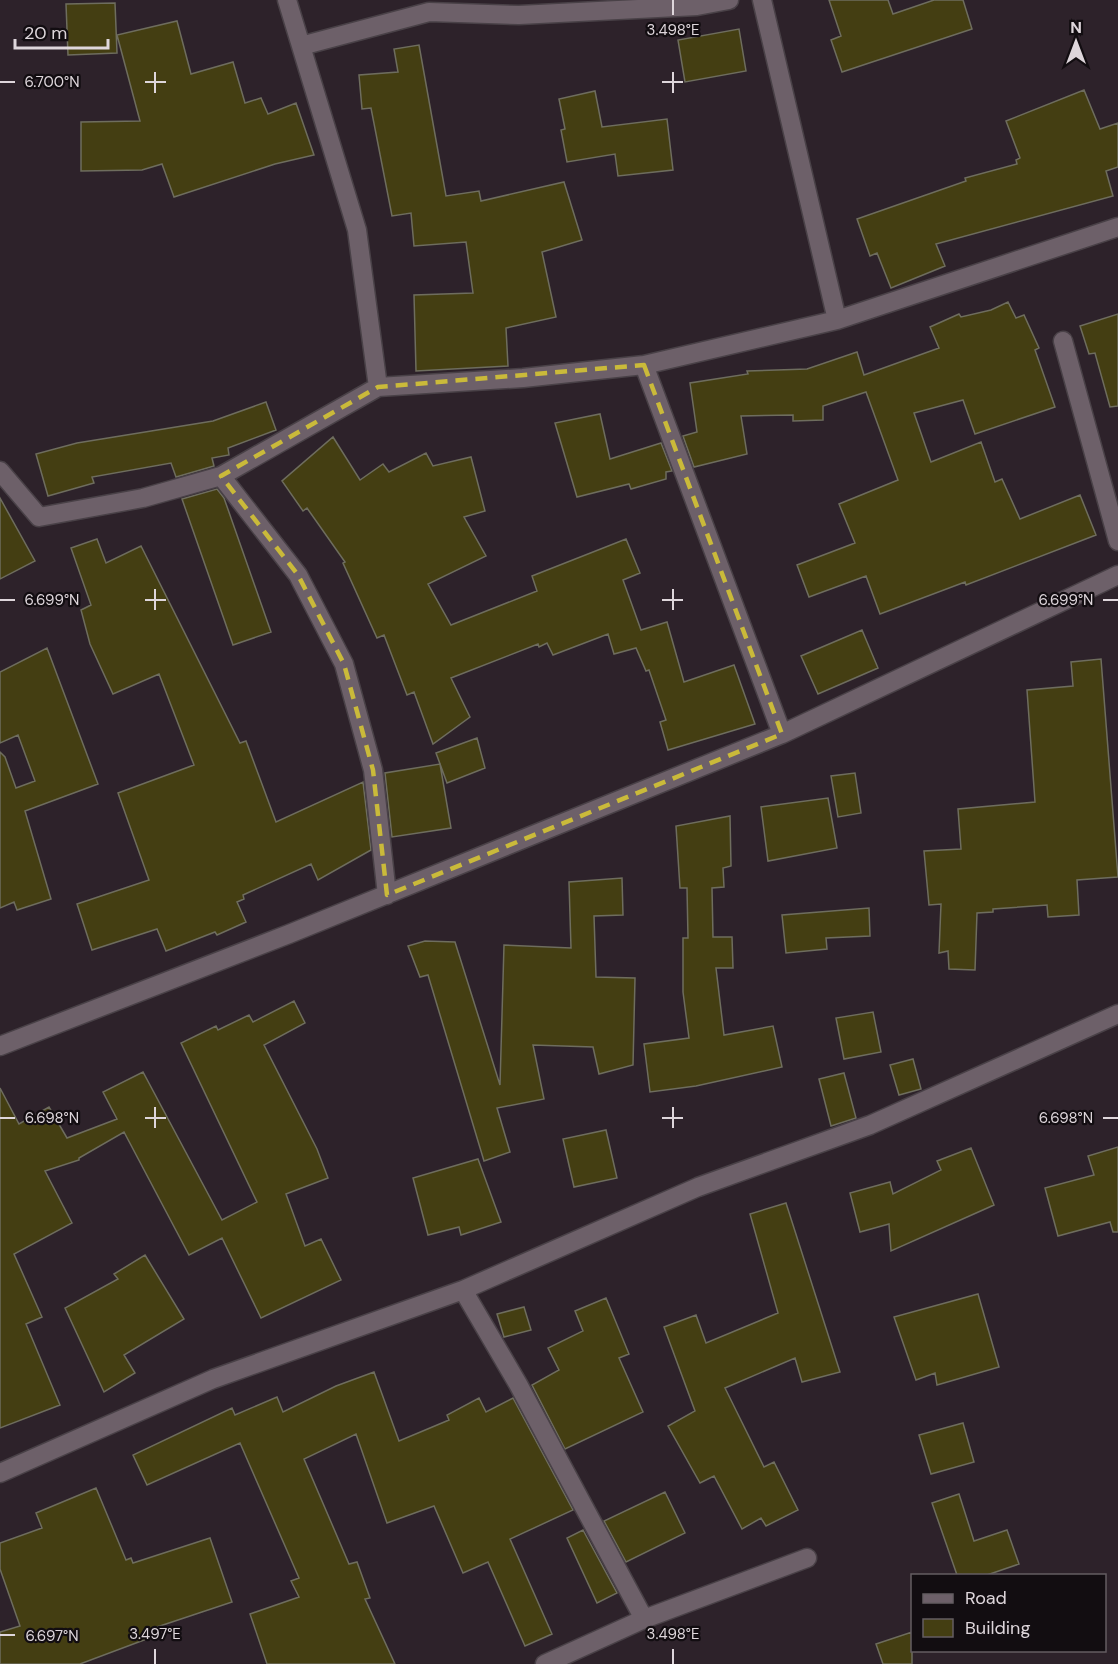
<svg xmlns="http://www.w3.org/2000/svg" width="1118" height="1664" font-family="'DM Sans',sans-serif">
<rect width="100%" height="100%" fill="#2d222a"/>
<path fill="#443e12" stroke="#6e6d5e" stroke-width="1.5" d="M829 0H888L893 14 934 0H963L972 29 842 72 831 40 841 36Z
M115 3 117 53 68 55 66 4Z
M177 21 191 74 233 62 245 103 261 98 268 114 296 103 314 155 275 164 174 197 162 164 142 170 81 171V122L140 121 117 35Z
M739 29 746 71 685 82 678 40Z
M419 45 446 196 479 191 481 201 564 182 582 240 542 252 556 317 506 328 508 366 416 371 414 295 473 293 466 242 414 246 411 213 392 216 371 108 362 109 359 75 398 72 394 49Z
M1084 90 1100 129 1118 123V167L1106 171 1113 196 936 244 945 266 891 288 877 253 870 256 857 219 966 181 965 178 1017 164 1016 160 1020 158 1006 121Z
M595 91 602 127 667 119 673 170 618 176 615 154 567 162 561 130 565 129 559 99Z
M1008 302 1016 318 1024 315 1039 348 1035 350 1055 407 975 434 963 400 914 413 931 462 981 442 995 482 1002 479 1020 519 1080 495 1096 535 966 585 965 582 880 614 866 576 809 597 797 565 855 543 839 504 898 480 866 392 823 406V420L793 421V415L741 416 747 454 694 467 683 436 697 432 690 383 748 374 747 371 807 369 857 352 864 375 939 348 930 327 959 314 961 317 991 310Z
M1118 314V406L1110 407 1095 353 1089 354 1080 326Z
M266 402 276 430 228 448 229 455 212 458 214 466 176 477 171 463 92 477 94 483 48 496 36 454 77 443 213 421Z
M600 414 610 459 661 443 672 471 666 472V479L631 489 629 484 577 497 555 423Z
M333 437 360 480 383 464 389 472 426 453 433 466 471 457 485 511 464 517 486 556 428 584 451 625 537 591 532 576 626 539 640 573 623 580 641 630 667 622 684 682 734 665 755 724 668 750 660 722 666 720 649 670 646 671 636 648 614 654 608 634 553 655 547 643 539 647 538 644 451 678 470 717 433 744 414 692 407 695 384 635 377 638 343 563 345 562 307 508 303 511 282 481Z
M217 489 224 498 271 632 233 645 182 499Z
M0 498 35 561 0 579Z
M97 539 106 563 141 546 240 743 246 741 276 822 363 782 371 850 318 880 311 864 243 895 244 899 237 902 246 922 217 935 215 932 166 951 157 929 92 950 77 904 149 880 118 793 194 765 159 674 113 694 90 644 81 610 91 605 71 548Z
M862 630 878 668 818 694 801 656Z
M47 648 98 784 25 811 51 899 17 910 14 902 0 908V752L5 757 16 788 35 781 18 735 0 743V672Z
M1101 659 1118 877 1077 880 1079 915 1048 917 1047 905 993 909V912L977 913 975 970 949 969 948 951 939 953 941 904 929 905 924 851 961 849 958 809 1035 802 1027 690 1073 686 1071 662Z
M477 738 485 768 447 783 436 753Z
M440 764 451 828 392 837 385 773Z
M855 773 861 813 838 817 831 776Z
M828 798 837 848 768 861 761 807Z
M730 816 731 866 723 868 724 887 712 888 713 937H732L733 968H716L724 1035 773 1026 782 1067 696 1086 650 1092 644 1044 689 1038 683 992V938H688L687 888H680L676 826Z
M622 878 623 915 594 916 596 977 635 978 633 1065 599 1074 593 1047 533 1045 544 1099 497 1108 510 1152 484 1161 428 975 420 977 408 946 425 941 455 942 500 1085 504 945 571 948 569 882Z
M869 908 870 936 826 938 827 949 786 953 782 915Z
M294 1001 305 1023 264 1045 317 1149 328 1178 286 1194 305 1246 321 1239 341 1280 261 1318 222 1238 189 1255 124 1132 79 1158V1160L45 1171 72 1223 14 1254 42 1317 26 1324 60 1405 0 1428V1088L19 1124 49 1107 67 1138 117 1119 103 1092 143 1072 222 1220 257 1202 181 1043 216 1026 218 1030 249 1015 253 1022Z
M873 1012 881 1052 844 1059 836 1018Z
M913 1059 921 1089 899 1095 890 1065Z
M844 1073 856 1118 831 1126 819 1079Z
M606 1130 617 1178 574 1187 563 1139Z
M1118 1147V1232H1113L1110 1222 1058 1236 1045 1188 1094 1175 1088 1156Z
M971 1148 994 1205 891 1251 889 1224 860 1232 850 1193 890 1182 893 1194 941 1170 937 1161Z
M478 1159 501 1222 461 1235 459 1227 428 1235 413 1178Z
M786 1203 840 1372 802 1382 795 1358 725 1388 764 1467 774 1462 798 1510 766 1526 761 1518 742 1529 714 1476 700 1483 668 1426 695 1411 664 1327 696 1315 706 1343 778 1313 750 1214Z
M145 1255 184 1319 124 1355 135 1373 104 1392 65 1308 118 1279 114 1274Z
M978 1294 999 1367 937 1385 935 1373 916 1380 894 1317Z
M606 1298 629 1354 619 1358 643 1412 565 1449 532 1385 559 1370 548 1348 583 1331 575 1311Z
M524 1307 531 1330 504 1337 497 1314Z
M374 1372 399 1441 449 1420 447 1415 479 1398 486 1412 513 1398 573 1510 510 1539 552 1634 525 1646 488 1562 463 1573 434 1506 387 1523 356 1434 304 1459 349 1564 357 1562 370 1598 365 1599 395 1664H267L250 1614 299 1597 291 1581 299 1578 240 1443 147 1485 133 1455 232 1408 235 1415 277 1397 283 1412 336 1386Z
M963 1423 974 1462 931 1474 919 1435Z
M96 1488 126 1560 131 1558 133 1563 210 1538 232 1602 157 1627 160 1634 80 1664H0V1632L20 1626 0 1569V1543L42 1528 36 1513Z
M665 1492 685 1533 626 1562 604 1521Z
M959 1494 974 1541 1007 1530 1019 1564 987 1575H957L932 1503Z
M583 1530 617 1593 597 1603 567 1538Z
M912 1632V1664H883L876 1644Z"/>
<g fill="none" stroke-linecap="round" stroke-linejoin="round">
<defs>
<path id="minor" d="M287 0 357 230 378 387
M762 0 837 320
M301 46 429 12 519 15 697 6 729 0
M1063 341 1118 541
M0 471 39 517 143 498 221 476 378 387 523 378 644 365
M221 476 298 575 344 664 373 770 387 895
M782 734 644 365 837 320 1118 227
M0 1046 289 934 782 734 1118 575
M463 1290 518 1384 644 1619 545 1664
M0 1473 213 1379 463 1290 698 1187 870 1125 1118 1014
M644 1619 807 1558"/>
</defs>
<use href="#minor" stroke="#494147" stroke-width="21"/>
<use href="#minor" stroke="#6d6069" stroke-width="18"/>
</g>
<path fill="none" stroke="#caba3a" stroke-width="4.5" stroke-dasharray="12 8" stroke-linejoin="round" d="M644 365 782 734 387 895 373 770 344 664 298 575 221 476 378 387Z"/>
<path fill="none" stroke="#ded6db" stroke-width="2" d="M673 0V15M155 72V93M673 72V93M0 82H15M145 82H166M662 82H683M155 589V610M673 589V610M0 600H15M145 600H166M662 600H683M1103 600H1118M155 1107V1128M673 1107V1128M0 1118H15M145 1118H166M662 1118H683M1103 1118H1118M0 1635H15M155 1649V1664M673 1649V1664"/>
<g font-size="15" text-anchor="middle" fill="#ded6db" stroke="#120d11" stroke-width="4.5" stroke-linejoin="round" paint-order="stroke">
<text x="673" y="35">3.498°E</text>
<text x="52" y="87">6.700°N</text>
<text x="52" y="605">6.699°N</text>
<text x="1066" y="605">6.699°N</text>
<text x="52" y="1123">6.698°N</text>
<text x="1066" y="1123">6.698°N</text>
<text x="155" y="1639">3.497°E</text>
<text x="673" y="1639">3.498°E</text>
<text x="52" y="1641">6.697°N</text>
</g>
<rect x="911" y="1574" width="195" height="78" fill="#120d11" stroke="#645d62" stroke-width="1.5"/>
<rect x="923" y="1594" width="30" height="9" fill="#6d6069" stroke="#645d62" stroke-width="1.5"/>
<text x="965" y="1604" font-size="18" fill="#ded6db">Road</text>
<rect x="923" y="1619" width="30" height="18" fill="#443e12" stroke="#645d62" stroke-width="1.5"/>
<text x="965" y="1634" font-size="18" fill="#ded6db">Building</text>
<g transform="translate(1076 42)" stroke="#120d11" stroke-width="4.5" paint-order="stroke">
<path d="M0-4.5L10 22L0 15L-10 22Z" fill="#ded6db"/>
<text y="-9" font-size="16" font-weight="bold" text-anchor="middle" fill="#ded6db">N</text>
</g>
<path d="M15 39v9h93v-9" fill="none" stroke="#ded6db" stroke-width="3"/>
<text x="24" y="39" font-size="18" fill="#ded6db" stroke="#120d11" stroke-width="4.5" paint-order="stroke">20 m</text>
</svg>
